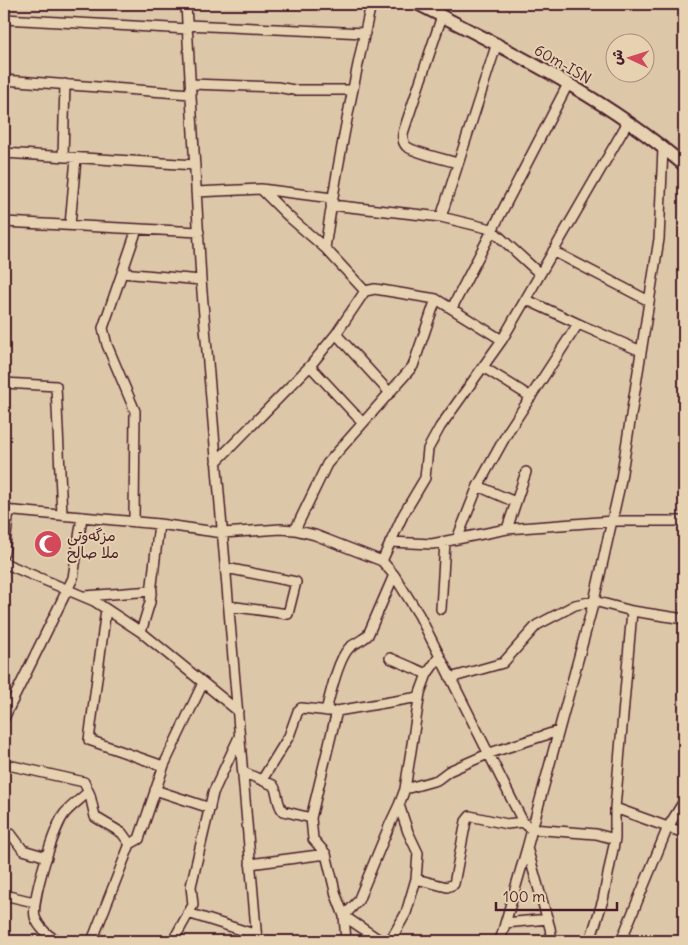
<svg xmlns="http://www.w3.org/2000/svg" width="688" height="945" font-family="Delius,'Playpen Sans Arabic',sans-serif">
<rect width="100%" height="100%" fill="#ddc7a9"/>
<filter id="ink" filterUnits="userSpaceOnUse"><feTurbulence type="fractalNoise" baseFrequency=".02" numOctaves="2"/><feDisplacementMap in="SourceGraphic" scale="10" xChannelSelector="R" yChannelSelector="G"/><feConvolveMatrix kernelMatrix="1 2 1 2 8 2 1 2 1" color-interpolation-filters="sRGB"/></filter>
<g filter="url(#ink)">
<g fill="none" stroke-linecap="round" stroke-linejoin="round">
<defs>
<path id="minor" d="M186 4 201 280 257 941
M442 16 404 130C402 136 402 141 406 146 412 152 447 160 458 163
M4 19 188 29
M187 25 365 33
M4 80 191 94
M191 84 277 87 294 90H352
M4 153 195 165
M63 157 65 84
M261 189 288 216 325 248 365 291
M196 192 261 189 332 198
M331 205 441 217 491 229 540 274
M441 217 497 43
M4 222 199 232
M70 225 76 158
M325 248C337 166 353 85 371 4
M553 251 649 301
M122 273 137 229
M527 300 583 326 641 351
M452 308 568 84
M336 334 390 393
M310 366 363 423
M483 367 531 397
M4 383 56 386 62 515
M216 462 310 366 336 334 365 291 375 289 436 299 502 340
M478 486 515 502
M4 510 159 524 223 533 281 529 295 530 315 535 382 561 394 575 419 615 523 822 531 829 596 834 615 839 603 900 590 941
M134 522 135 411 107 345 103 328 122 273 201 280
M507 529 526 472
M295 530 327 464 413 366 436 299
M457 539 478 486 509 430 578 324
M390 542 432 544 507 529 613 521H684
M4 553 9 510
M382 561 403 515 425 478 428 449 440 427 502 340 628 122
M4 563 94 601 141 632 238 711
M226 568 296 582 288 614 229 606
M85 596 152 591
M106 609 89 740 163 766
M441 609 445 542
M141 632 150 602 159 524
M390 658 427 674
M450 678 503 663 537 625 575 605 594 601 632 611 684 619
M326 711C330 695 338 659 349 648 354 643 362 641 368 635L394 575
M4 718 73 578 82 517
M4 764 84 782 90 795 95 817 122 833 130 844
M243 772 273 785C279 793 276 803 283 811L311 818 313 839 326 854 336 895 344 916 381 941
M262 780 289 736 298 711 301 708 330 711
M405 789 437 780 449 771 490 753 558 731
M155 790 210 808
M399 805 408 832 418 853 416 879
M615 808 684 833
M311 818 337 711 419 697
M4 833 11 834 23 850 47 857
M615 839V808L632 611
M250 864 326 854
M4 895 34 902
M188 913 257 935
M505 923 548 919
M59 941C50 938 38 927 35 917 31 901 54 826 65 813 72 805 81 799 88 792
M92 941 130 844 139 839 164 765 203 683
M173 941 193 905 191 886 213 793 239 737
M346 941 344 916 358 901 390 824 399 805 405 789 420 693 427 674 439 657
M390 941 406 913 416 879 447 887 454 884 466 821 470 816 507 824 523 822
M500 941 527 848
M552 941 550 928 527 848 594 601 620 485 659 239 663 148
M621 941 668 827 684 801"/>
<path id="major" d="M418 4C510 51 605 97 684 165"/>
</defs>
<use href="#minor" stroke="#4a1f2b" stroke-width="12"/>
<use href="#major" stroke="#4a1f2b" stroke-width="15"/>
<use href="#minor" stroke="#e6d2b1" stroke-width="9"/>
<use href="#major" stroke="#e6d2b1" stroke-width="11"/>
</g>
</g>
<defs>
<symbol id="mosque-disc" viewBox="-11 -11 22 22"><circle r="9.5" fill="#d1495b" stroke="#e6d2b1"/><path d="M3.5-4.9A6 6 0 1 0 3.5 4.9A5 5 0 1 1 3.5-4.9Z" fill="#fff"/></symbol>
</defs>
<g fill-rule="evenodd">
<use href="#mosque-disc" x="32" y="528" width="32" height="32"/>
</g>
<g text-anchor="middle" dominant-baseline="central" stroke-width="4" stroke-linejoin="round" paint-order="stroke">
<g font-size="15" fill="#4a1f2b" stroke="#e6d2b1">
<text transform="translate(563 64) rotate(30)">60m-ISN</text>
</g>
<g font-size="15" fill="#4a1f2b" stroke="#e6d2b1" text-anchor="start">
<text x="67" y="535">مزگه‌وتی<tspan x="67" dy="17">ملا صالح</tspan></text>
</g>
</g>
<rect width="688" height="945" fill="none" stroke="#e6d2b1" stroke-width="20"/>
<rect x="10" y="10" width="668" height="925" fill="none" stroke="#4a1f2b" stroke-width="2" filter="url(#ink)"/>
<g transform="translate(630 58) rotate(274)"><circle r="24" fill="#e6d2b1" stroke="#a88a7b"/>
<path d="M0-4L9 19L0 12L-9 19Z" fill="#d1495b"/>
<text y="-8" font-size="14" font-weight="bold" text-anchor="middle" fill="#4a1f2b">ش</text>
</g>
<path d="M496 902v8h121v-8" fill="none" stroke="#4a1f2b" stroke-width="2.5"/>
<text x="503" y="902" font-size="15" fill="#4a1f2b" stroke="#e6d2b1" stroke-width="4" paint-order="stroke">100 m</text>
</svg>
